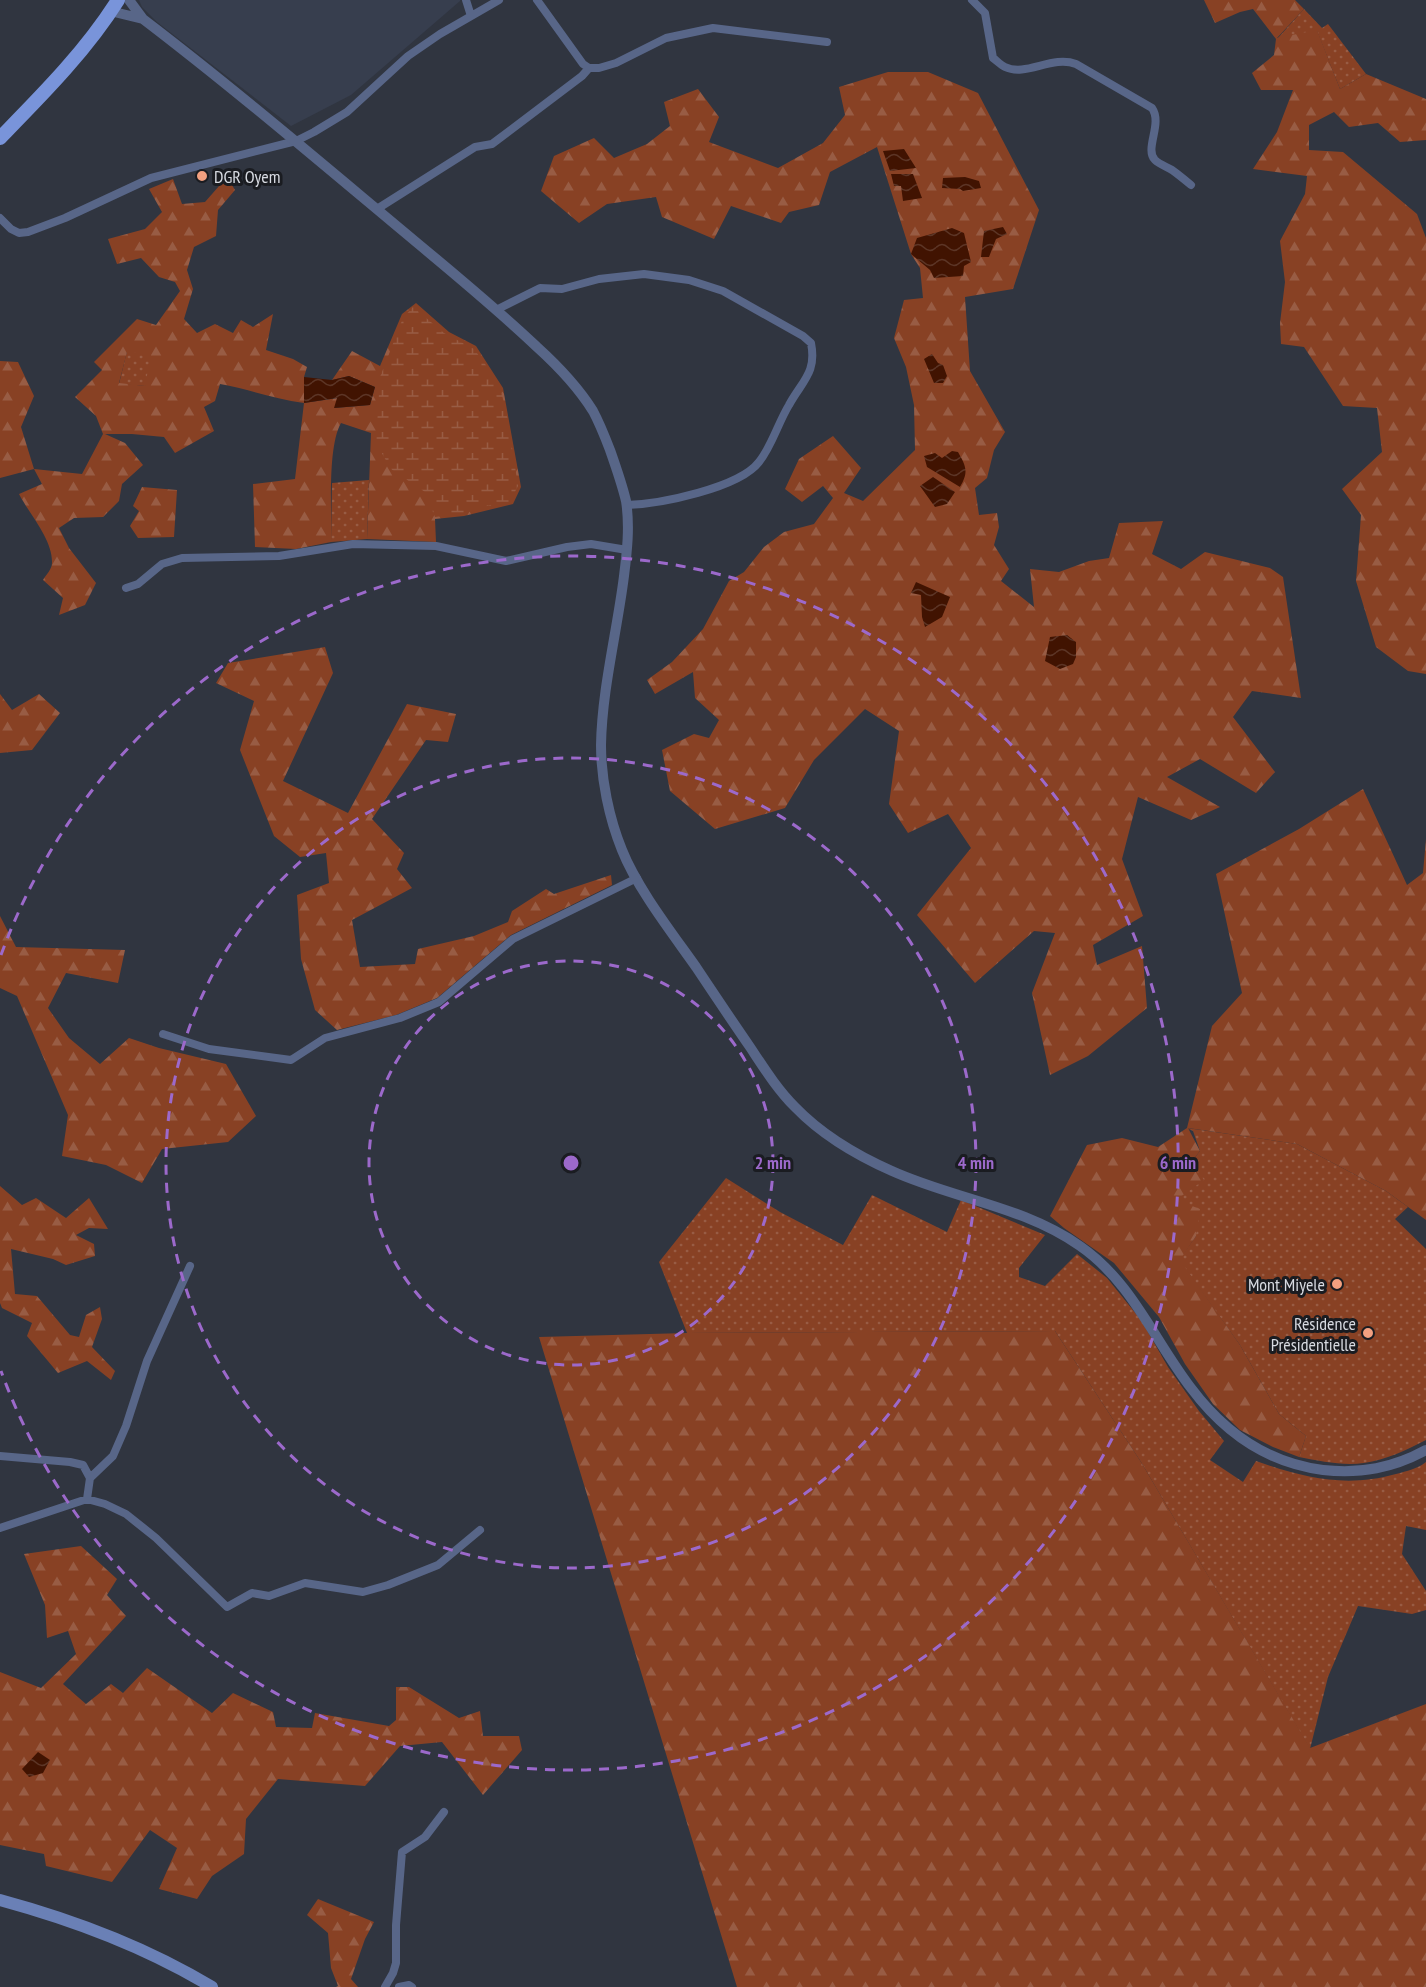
<svg xmlns="http://www.w3.org/2000/svg" width="1426" height="1987" font-family="'PT Sans Narrow',sans-serif">
<defs>
<pattern id="grass-dots" width="8" height="8" patternUnits="userSpaceOnUse" patternTransform="scale(1.5)"><rect width="8" height="8" fill="#884124"/><path d="M2 2h.1M6 6h.1" fill="none" stroke="#985c44" stroke-width="1.8" stroke-linecap="round"/></pattern>
<pattern id="forest-firs" width="22" height="20" patternUnits="userSpaceOnUse" patternTransform="scale(1.5)"><rect width="22" height="20" fill="#884124"/><path d="M5 1l3.5 6h-7zM16 11l3.5 6h-7z" fill="#985c44"/></pattern>
<pattern id="wetland-marsh" width="20" height="14" patternUnits="userSpaceOnUse" patternTransform="scale(1.5)"><rect width="20" height="14" fill="#884124"/><path d="M1 5h8M5 5V1M11 12h8M15 12V8" fill="none" stroke="#985c44"/></pattern>
<pattern id="water-waves" width="16" height="10" patternUnits="userSpaceOnUse" patternTransform="scale(1.5)"><rect width="16" height="10" fill="#411301"/><path d="M0 5q4-4 8 0t8 0" fill="none" stroke="#5c3526"/></pattern>
</defs>
<rect width="100%" height="100%" fill="#303540"/>
<path fill="#373e4e" d="M139 0H460V1L351 95 291 126 157 22 142 7Z"/>
<path fill="url(#grass-dots)" d="M1304 9 1322 28 1328 24 1366 74 1340 89 1317 31 1277 39Z
M165 337 175 353 168 365 145 386 119 384 127 351Z
M369 480 367 539 331 542 332 483Z
M1187 1128 1297 1144 1386 1191 1408 1207 1395 1219 1426 1249V1440C1406 1450 1386 1460 1364 1463 1343 1466 1320 1461 1299 1457L1306 1436 1279 1414 1240 1345 1179 1260 1196 1236 1175 1200 1203 1180 1188 1166 1200 1151 1193 1131Z
M726 1178 780 1212 843 1245 872 1195 947 1232 961 1200 1045 1235 1019 1268V1277L1045 1286 1077 1254 1107 1278 1141 1320 1168 1367 1199 1411 1224 1441 1210 1460 1243 1482 1256 1461C1304 1478 1346 1488 1396 1474 1407 1471 1417 1469 1426 1462V1530L1406 1526 1402 1554 1426 1591V1610L1412 1614 1358 1606 1328 1677 1310 1749 1141 1462 1055 1331 687 1333 659 1262Z"/>
<path fill="url(#forest-firs)" fill-rule="evenodd" d="M1204 0H1295L1304 9 1277 38 1317 30 1340 89 1366 74 1426 99V140L1400 142 1378 123 1349 127 1334 112 1309 125V150L1343 152 1417 214 1426 238V674L1408 671 1376 647 1356 581 1361 515 1342 489 1382 452 1377 408 1343 406 1304 347 1281 344 1280 323 1285 282 1280 241 1305 194 1307 176 1253 169 1277 132 1293 90H1261L1252 73 1274 55 1276 39 1253 9 1240 12 1215 23Z
M888 72H928L978 93 1039 210 1013 289 965 297 970 371 1005 432 994 450 987 478 975 488 979 515 997 513 999 527 994 545 1009 569 1001 581 1034 607 1030 569 1059 572 1089 561 1109 558 1119 523 1163 521 1152 554 1181 569 1205 552 1270 568 1283 577 1301 698 1252 691 1233 717 1275 772 1256 793 1200 759 1167 777 1220 807 1191 820 1138 797 1122 859 1143 916 1093 945 1097 965 1142 946 1147 1008 1088 1056 1050 1075 1032 993 1055 933 1034 931 975 983 917 915 971 848 948 814 908 833 889 804 899 731 865 709 814 760 785 808 715 829 670 791 662 750 694 734 709 738 719 720 695 698 693 672 655 694 647 680 672 662 703 629 729 581 744 572 764 547 784 532 814 524 833 498 823 486 802 502 785 489 799 459 833 436 861 468 844 493 863 501 915 450 914 405 906 367 894 338 904 300 923 298 920 268 911 254 877 147 830 172 819 205 789 212 781 223 731 206 714 239 662 217 656 197 607 204 579 223 541 191 554 156 594 138 614 158 647 144 670 126 664 102 698 89 719 117 709 142 778 168 823 143 845 115 839 87Z
M227 177 235 190 218 210 216 236 194 247 187 270 193 289 184 319 197 333 215 324 233 333 241 320 253 327 273 314 266 350 293 359 307 367 304 377V403L338 398 335 408 370 405 375 387 349 376 332 380 352 351 380 366 402 314 416 303 449 332 476 346 503 388 521 487 513 504 464 516 435 519 436 542 367 539 371 433 341 423C327 448 332 512 331 542L296 549 255 547 253 484 295 479 304 403C275 399 248 389 220 384L215 401 204 407 214 431 175 453 164 437 132 434H105L125 443 143 465 122 484 119 501 103 517 74 518 59 528 69 548 96 583 85 605 59 615 63 598 43 580C46 575 52 569 52 563 53 540 30 515 19 494L42 484 34 469 0 478V361L18 362 34 396 21 427 34 469 82 474 103 434 96 416 75 397 102 370 94 362 137 319 156 325 180 291 175 282 159 277 141 258 117 264 108 239 145 229 162 212 149 189 173 179 182 204 205 202ZM127 352 151 354 145 386 119 383Z
M142 487 177 490 174 537 138 538 130 526 139 511 133 506Z
M325 647 333 673 283 781 348 813 407 704 456 714 448 742 426 740 372 819 404 853 397 869 412 888 352 920 360 967 415 964 418 949 474 936 508 922 512 911 546 889 554 894 611 875 612 885 511 935 437 998 396 1015 337 1030 315 1010 301 959 297 895 329 883 326 853 300 857 274 836 240 750 254 701 216 683 228 663Z
M0 694 12 710 39 694 60 713 32 750 0 753Z
M1363 789 1407 885 1423 873 1426 839V1220L1386 1191 1297 1144 1188 1128 1200 1151 1188 1166 1200 1174 1204 1180 1176 1200 1200 1209 1196 1236 1180 1260 1240 1345 1279 1414 1306 1436 1299 1457 1273 1447 1240 1430 1213 1404 1185 1364 1159 1317 1114 1263 1064 1228 1050 1216 1087 1145 1122 1138 1158 1147 1187 1128 1212 1026 1242 993 1216 874 1299 829Z
M0 916 16 947 125 950 118 983 66 973 48 1008 69 1038 100 1064 129 1038 159 1048 226 1064 256 1116 228 1142 162 1149 142 1183 106 1165 62 1156 68 1115 17 996 0 988Z
M0 1186 22 1205 36 1198 66 1218 89 1198 108 1229 89 1228 76 1235 94 1244 95 1256 66 1265 53 1259 11 1249 15 1294 37 1296 70 1335 79 1337 86 1315 100 1307 102 1319 92 1347 115 1371 111 1380 87 1361 58 1373 27 1336 32 1323 2 1308 0 1303Z
M1055 1331 1141 1462 1310 1748 1426 1704V1987H737L539 1337 687 1333Z
M81 1546 117 1579 107 1595 126 1616 63 1684 86 1704 111 1684 123 1693 147 1668 212 1713 233 1693 273 1712 276 1727 312 1728 315 1713 389 1726 396 1720V1687H409L459 1718 480 1711 483 1736H519L522 1750 483 1795 442 1742 400 1746 365 1786 278 1779 246 1819 244 1854 212 1876 197 1899 159 1889 177 1848 150 1830 112 1882 46 1866 44 1854 0 1845V1672L41 1688 76 1654 68 1631 47 1638 45 1605 24 1554Z
M318 1899 374 1922 365 1939 351 1979 358 1987H336L338 1986 331 1968 328 1933 307 1915Z"/>
<path fill="url(#wetland-marsh)" d="M413 307 444 333 474 349 499 383 507 415 518 486 509 503 490 505 465 513 435 517 425 492 391 469 376 443 380 377 403 318Z"/>
<path fill="url(#water-waves)" d="M904 149 916 168 890 171 883 151Z
M891 174H913L922 198 903 201 901 186H894Z
M965 177 979 181 981 188 963 191 960 189 942 188 943 178Z
M1003 227 1007 234 996 239 989 257H981L984 231Z
M952 228 964 233 971 262 964 266 963 276 934 278 930 270 911 254 917 238Z
M932 354 938 363 943 365 947 376 943 383H934L924 359Z
M349 376 375 387 370 405 334 408 337 398 304 403V377L332 380Z
M952 451 958 452C966 466 969 472 960 487L927 467 924 456 935 453 942 458Z
M933 477 955 492 947 504 935 507 920 486Z
M916 582 950 597 942 617 925 627 922 617 921 595 911 593Z
M1067 635 1076 642V657L1073 664 1060 669 1045 661 1050 637Z
M38 1752 50 1760 43 1773 29 1777 22 1769Z"/>
<g fill="none" stroke-linecap="round" stroke-linejoin="round">
<path stroke="#586688" stroke-width="8" d="M466 0 471 16
M537 0 583 64 589 68H599L616 63 666 38 713 28 827 42
M972 0 985 13 993 58C997 61 1001 65 1005 67 1026 77 1052 55 1076 64L1152 108C1163 124 1144 149 1155 160 1159 164 1167 167 1172 170 1179 175 1185 180 1191 185
M377 209 475 147 492 144 582 76 589 68
M0 218 11 229 19 233 28 232 65 218 151 178 296 141 314 132 347 112 408 56 440 34 499 0
M498 309 540 288 562 289 599 279 644 274 689 280 723 291 803 336 811 343C817 373 802 381 789 405 778 423 772 446 759 462 739 488 660 504 627 505
M126 588 138 584 162 564 182 558 279 556 353 544 436 546 506 561 567 547 591 544 627 550
M163 1034 209 1049 291 1060 325 1038 400 1018 439 1002 513 939 637 878
M0 1456 70 1462 83 1465 90 1478 87 1499
M90 1478 113 1456 126 1426 147 1361 190 1266
M0 1528 87 1499 105 1504 126 1514 156 1538 227 1607 252 1593 269 1596 305 1583 363 1592 388 1585 438 1565 480 1530
M385 1987 393 1973 396 1963V1925L402 1852 425 1837 444 1812
M399 1987 409 1985 412 1987"/>
<path stroke="#586688" stroke-width="10" d="M129 0 143 19C236 90 326 167 416 242 457 276 498 310 537 347 558 366 578 387 593 411 600 424 605 437 610 450 616 467 622 484 626 501 630 526 627 552 624 576 617 632 602 689 601 745 601 779 609 818 622 850 637 888 672 933 696 967 714 994 732 1021 750 1047 764 1068 777 1089 795 1107 821 1134 858 1156 892 1171 954 1199 1023 1206 1080 1246 1132 1282 1154 1340 1191 1388 1224 1432 1268 1463 1323 1470 1361 1474 1393 1468 1426 1450
M110 11 143 19"/>
<path stroke="#6a80b6" stroke-width="12" d="M0 1900C74 1920 146 1947 212 1987"/>
<path stroke="#7994da" stroke-width="14" d="M0 138C42 95 86 51 118 0"/>
</g>
<g fill="none" stroke="#9c69cb" stroke-width="3" stroke-dasharray="10 8">
<circle cx="571" cy="1163" r="202"/>
<circle cx="571" cy="1163" r="405"/>
<path d="M1 955A607 607 0 1 1 1 1371"/>
</g>
<g fill="#f2a080" stroke="#1a1c21" stroke-width="2">
<circle cx="202" cy="176" r="6"/>
<circle cx="1337" cy="1284" r="6"/>
<circle cx="1368" cy="1333" r="6"/>
</g>
<g text-anchor="middle" dominant-baseline="central" stroke-width="6" stroke-linejoin="round" paint-order="stroke">
<g font-size="18" fill="#d8dbe2" stroke="#1a1c21" text-anchor="end">
<text x="214" y="176" text-anchor="start">DGR Oyem</text>
<text x="1325" y="1284">Mont Miyele</text>
<text x="1356" y="1323">Résidence<tspan x="1356" dy="21">Présidentielle</tspan></text>
</g>
</g>
<circle cx="571" cy="1163" r="9" fill="#9c69cb" stroke="#1a1c21" stroke-width="3"/>
<g font-size="18" text-anchor="middle" font-weight="bold" fill="#9c69cb" stroke="#1a1c21" stroke-width="6" stroke-linejoin="round" paint-order="stroke">
<text x="773" y="1169">2 min</text>
<text x="976" y="1169">4 min</text>
<text x="1178" y="1169">6 min</text>
</g>
</svg>
